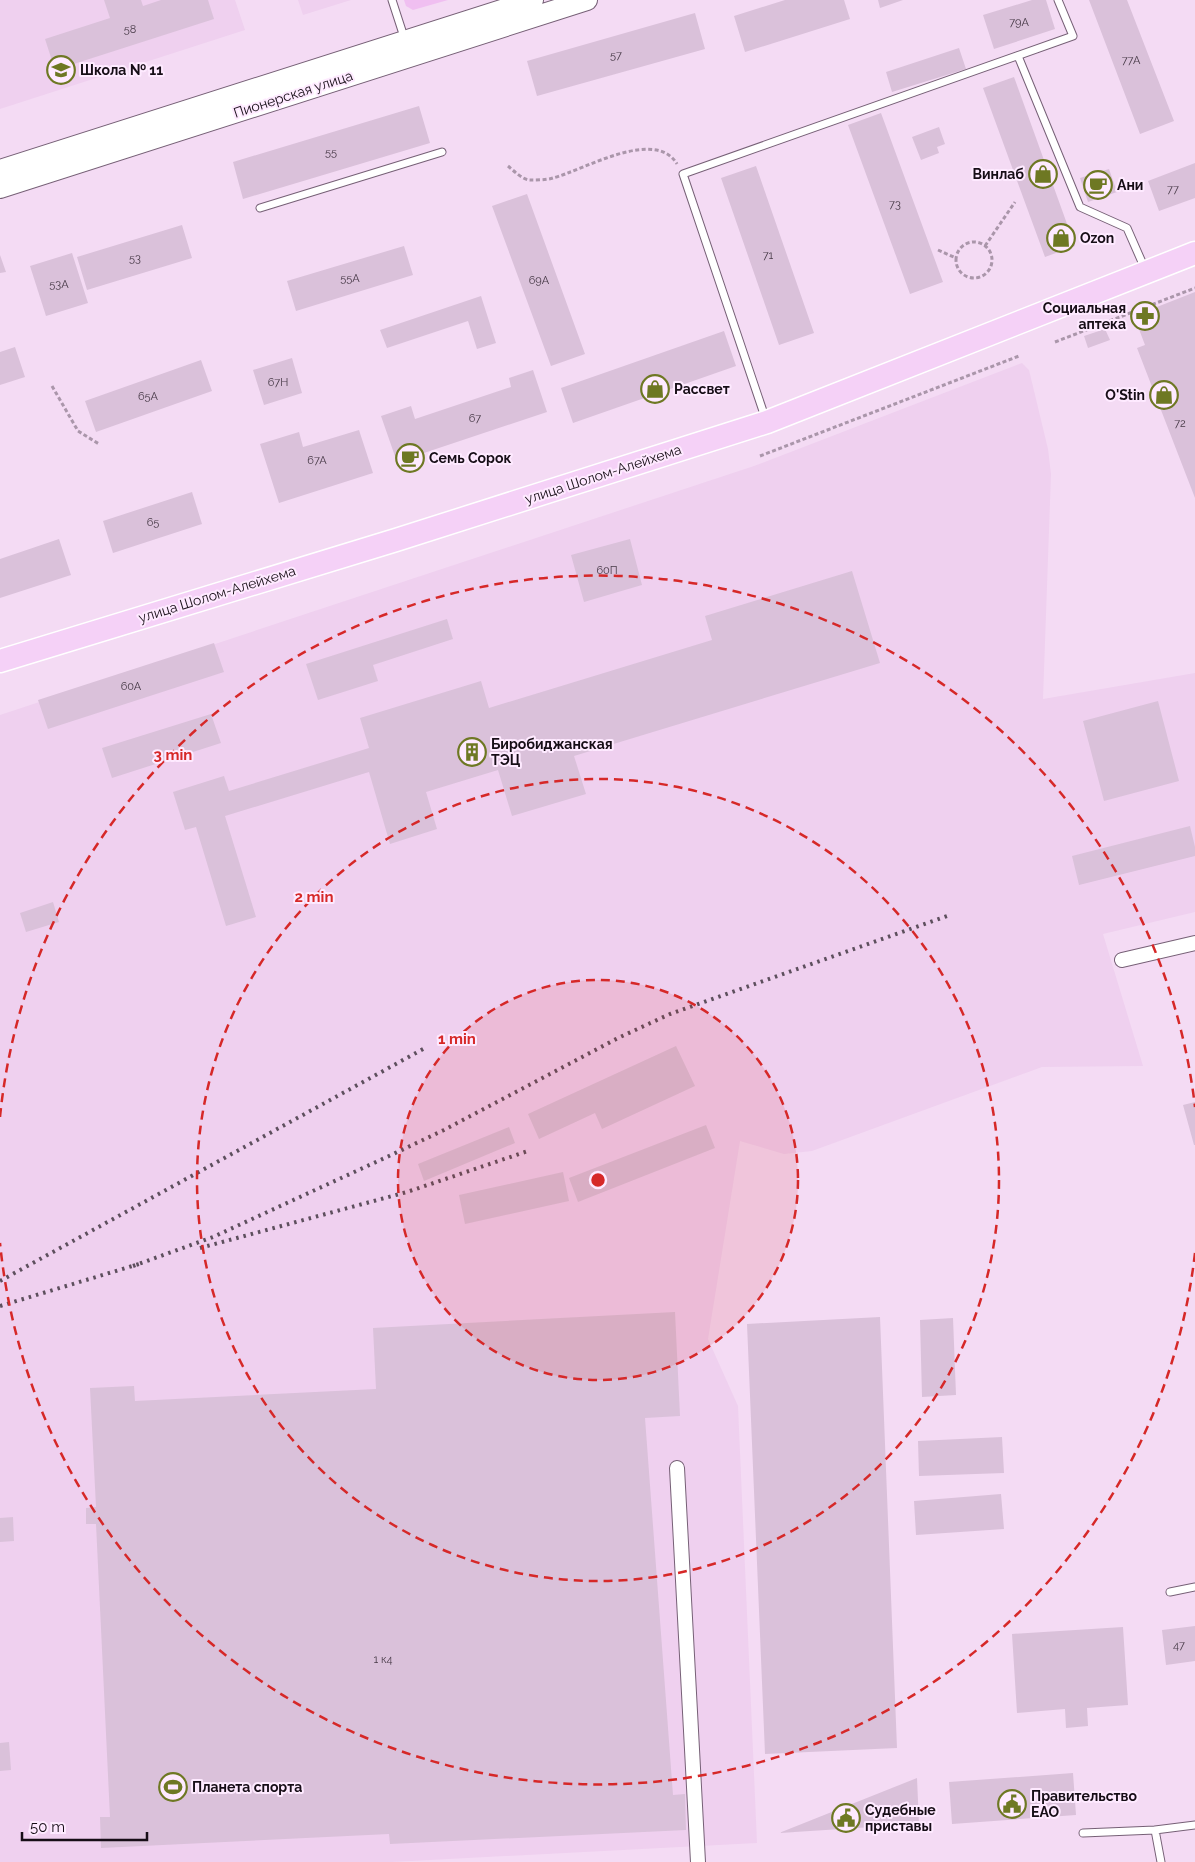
<svg xmlns="http://www.w3.org/2000/svg" width="1195" height="1862" font-family="Raleway,sans-serif">
<rect width="100%" height="100%" fill="#f4dbf4"/>
<path fill="#efd0ef" d="M0 0H235L245 30 0 109Z
M298 0H351L303 15Z
M1022 363 1029 370 1048 449 1051 474 1043 699 1195 673V912L1103 934 1143 1066 1042 1067 812 1151 784 1154 740 1141 708 1339 738 1406 757 1843 392 1862H0V715L754 466Z"/>
<path fill="#f0bff1" d="M404 0H448L413 10 406 6Z"/>
<path fill="#dac1da" d="M104 0H141L143 6 161 0H208L214 19 55 70 45 39 110 18Z
M785 0H844L850 19 745 52 734 16Z
M878 0H903L880 8Z
M1032 0H1046L1055 29 994 49 983 15Z
M1089 0H1127L1174 121 1140 134Z
M695 13 705 49 537 96 527 61Z
M959 48 966 69 892 92 886 72Z
M1014 77 1075 246 1045 257 983 88Z
M419 106 430 143 243 199 233 162Z
M881 113 943 282 910 294 848 125Z
M939 127 945 144 937 147 939 153 921 160 912 137Z
M1195 163V198L1159 211 1148 181Z
M756 166 814 333 779 345 721 178Z
M1109 169 1117 192 1088 202 1080 178Z
M527 194 585 354 551 366 492 206Z
M182 225 192 258 87 290 77 257Z
M404 246 413 275 296 311 287 281Z
M72 253 88 303 46 316 30 266Z
M0 255 6 272 0 273Z
M1195 292V498L1137 348 1145 345 1134 316Z
M481 296 496 343 477 349 468 321 387 348 380 330Z
M1105 329 1110 340 1088 348 1084 336Z
M724 331 736 366 573 423 561 388Z
M15 347 25 377 0 385V352Z
M292 358 302 393 264 405 253 370Z
M201 360 212 391 96 432 85 401Z
M533 370 547 412 397 462 381 416 411 406 415 419 511 387 509 378Z
M359 430 373 473 279 503 260 444 299 432 303 447Z
M192 492 202 524 113 553 103 521Z
M59 539 71 575 0 598V559Z
M630 539 642 585 584 602 571 555Z
M852 571 880 663 574 756 586 794 512 816 498 770 426 792 437 829 390 844 369 772 225 816 256 917 226 926 196 827 185 830 173 792 224 776 229 791 369 748 360 718 481 681 489 708 712 640 705 616Z
M447 619 453 639 373 665 378 681 318 700 306 664Z
M214 643 224 672 48 729 38 700Z
M1158 701 1179 781 1104 801 1083 721Z
M211 714 221 743 112 778 102 748Z
M1190 826 1195 847V856L1079 885 1072 856Z
M53 902 59 922 26 932 20 913Z
M676 1046 695 1086 602 1129 595 1113 539 1139 528 1114Z
M1195 1102V1145H1194L1183 1105Z
M706 1125 715 1148 578 1202 569 1178Z
M509 1127 515 1143 424 1181 418 1164Z
M563 1172 569 1201 465 1224 459 1195Z
M675 1312 680 1416 645 1418 673 1795 685 1794 686 1830 390 1844 389 1834 101 1848 100 1817H110L96 1524H86V1508L96 1507 90 1388 134 1386 135 1401 376 1389 373 1328Z
M880 1317 897 1748 765 1754 747 1324Z
M953 1318 956 1395 922 1397 920 1320Z
M1002 1437 1004 1473 919 1476 918 1441Z
M1001 1494 1004 1529 916 1535 914 1501Z
M13 1517 14 1541 0 1542V1518Z
M1195 1626V1661L1166 1665 1162 1630Z
M1123 1627 1128 1705 1087 1708 1088 1726 1066 1728 1065 1709 1017 1713 1012 1634Z
M9 1742 11 1770 0 1771V1743Z
M1073 1773 1076 1815 952 1824 949 1782Z
M917 1778 919 1824 779 1833Z"/>
<g fill="none" stroke-linecap="round" stroke-linejoin="round">
<defs>
<path id="service" d="M392 0 405 40
M1018 56 1080 207 1127 228 1145 269
M260 208 442 152
M766 420 683 174 1073 36 1058 0
M1170 1592 1195 1587
M1155 1830 1195 1825
M1083 1833 1155 1830 1161 1862"/>
<path id="minor" d="M1122 960 1195 943
M677 1468 698 1862"/>
<path id="secondary" d="M0 170 533 0
M0 188 587 0"/>
<path id="primary" d="M0 661 396 540 767 422 1195 253"/>
</defs>
<use href="#service" stroke="#766076" stroke-width="9"/>
<use href="#minor" stroke="#766076" stroke-width="16"/>
<use href="#secondary" stroke="#766076" stroke-width="22"/>
<use href="#primary" stroke="#fff" stroke-width="25"/>
<path stroke="#aa96aa" stroke-width="3" stroke-dasharray="4 2.5" stroke-linecap="butt" d="M508 166C514 171 523 180 530 180 537 180 547 180 553 178 584 170 655 127 677 164
M956 260a18 18 0 1 1 36 0a18 18 0 1 1-36 0Z
M985 246 1015 202
M938 250 956 258
M1055 342 1195 288
M52 386 78 431 99 444
M760 456 1019 356"/>
<use href="#service" stroke="#fff" stroke-width="7"/>
<use href="#minor" stroke="#fff" stroke-width="14"/>
<use href="#secondary" stroke="#fff" stroke-width="20"/>
<use href="#primary" stroke="#f5d1f7" stroke-width="22"/>
<path stroke="#5d4f5d" stroke-width="4" stroke-dasharray="2.5 5" stroke-linecap="butt" d="M200 1248 407 1192 528 1151
M133 1266 213 1237 389 1156 444 1130 618 1038 670 1014 947 916
M0 1281 425 1048
M0 1306 139 1264"/>
</g>
<circle cx="598" cy="1180" r="200" fill="#d62828" fill-opacity=".12"/>
<g fill="none" stroke="#d62828" stroke-width="2.5" stroke-dasharray="9 6">
<circle cx="598" cy="1180" r="200"/>
<circle cx="598" cy="1180" r="401"/>
<path d="M1195 1253A601 601 0 0 1 0 1243M0 1117A601 601 0 0 1 1195 1107"/>
</g>
<defs>
<symbol id="school-ring" viewBox="-11 -11 22 22"><circle r="9.5" fill="#feeaff" stroke="#6e7823" stroke-width="1.5"/><path d="M0-5L7-2L0 1L-7-2ZM-4 1L0 2.5L4 1V4Q0 6-4 4Z" fill="#6e7823"/></symbol>
<symbol id="shop-ring" viewBox="-11 -11 22 22"><circle r="9.5" fill="#feeaff" stroke="#6e7823" stroke-width="1.5"/><path d="M-5-2.5h2.3a2.7 3.5 0 0 1 5.4 0H5L5.5 6h-11ZM-1.5-2.5h3a1.5 2.3 0 0 0-3 0Z" fill="#6e7823"/></symbol>
<symbol id="cafe-ring" viewBox="-11 -11 22 22"><circle r="9.5" fill="#feeaff" stroke="#6e7823" stroke-width="1.5"/><path d="M-5.5-4.5H6V0H3Q3 3.5 0 3.5H-2.5Q-5.5 3.5-5.5 0ZM3-3.2v2h1.7v-2ZM-6 4.5H4V6H-6Z" fill="#6e7823"/></symbol>
<symbol id="pharmacy-ring" viewBox="-11 -11 22 22"><circle r="9.5" fill="#feeaff" stroke="#6e7823" stroke-width="1.5"/><path d="M-2-6h4v4h4v4h-4v4h-4v-4h-4v-4h4Z" fill="#6e7823"/></symbol>
<symbol id="building-ring" viewBox="-11 -11 22 22"><circle r="9.5" fill="#feeaff" stroke="#6e7823" stroke-width="1.5"/><path d="M-4-6H4V6H1V3H-1V6H-4ZM-2.5-4.3h1.7v1.8h-1.7ZM.8-4.3h1.7v1.8H.8ZM-2.5-1h1.7V.8h-1.7ZM.8-1h1.7V.8H.8Z" fill="#6e7823"/></symbol>
<symbol id="stadium-ring" viewBox="-11 -11 22 22"><circle r="9.5" fill="#feeaff" stroke="#6e7823" stroke-width="1.5"/><path d="M0-5a6.5 5 0 1 0 0 10a6.5 5 0 1 0 0-10ZM-3.5-1.8h7v3.6h-7Z" fill="#6e7823"/></symbol>
<symbol id="civic-ring" viewBox="-11 -11 22 22"><circle r="9.5" fill="#feeaff" stroke="#6e7823" stroke-width="1.5"/><path d="M-.6-6.5H3V-4.5H.6V-3L4-1V1h2V6H-6V1h2V-1L-.6-3ZM-1.2 2.5V6h2.4V2.5Z" fill="#6e7823"/></symbol>
</defs>
<g fill-rule="evenodd">
<use href="#school-ring" x="45" y="54" width="32" height="32"/>
<use href="#shop-ring" x="1027" y="158" width="32" height="32"/>
<use href="#cafe-ring" x="1082" y="169" width="32" height="32"/>
<use href="#shop-ring" x="1045" y="222" width="32" height="32"/>
<use href="#pharmacy-ring" x="1129" y="300" width="32" height="32"/>
<use href="#shop-ring" x="639" y="373" width="32" height="32"/>
<use href="#shop-ring" x="1148" y="379" width="32" height="32"/>
<use href="#cafe-ring" x="394" y="442" width="32" height="32"/>
<use href="#building-ring" x="456" y="736" width="32" height="32"/>
<use href="#stadium-ring" x="157" y="1771" width="32" height="32"/>
<use href="#civic-ring" x="996" y="1788" width="32" height="32"/>
<use href="#civic-ring" x="830" y="1802" width="32" height="32"/>
</g>
<g text-anchor="middle" dominant-baseline="central" stroke-width="4" stroke-linejoin="round" paint-order="stroke">
<g font-size="11" fill="#473a47">
<text x="1019" y="22">79А</text>
<text x="130" y="29">58</text>
<text x="616" y="55">57</text>
<text x="1131" y="60">77А</text>
<text x="331" y="152">55</text>
<text x="1173" y="189">77</text>
<text x="895" y="204">73</text>
<text x="768" y="255">71</text>
<text x="135" y="258">53</text>
<text x="350" y="278">55А</text>
<text x="539" y="280">69А</text>
<text x="59" y="284">53А</text>
<text x="278" y="382">67Н</text>
<text x="148" y="396">65А</text>
<text x="475" y="418">67</text>
<text x="1180" y="423">72</text>
<text x="317" y="460">67А</text>
<text x="153" y="522">65</text>
<text x="607" y="570">60П</text>
<text x="131" y="686">60А</text>
<text x="1179" y="1645">47</text>
<text x="383" y="1659">1 к4</text>
</g>
<g font-size="14" font-weight="bold" fill="#160d16" stroke="#feeaff" text-anchor="start">
<text x="80" y="70">Школа № 11</text>
<text x="1024" y="174" text-anchor="end">Винлаб</text>
<text x="1117" y="185">Ани</text>
<text x="1080" y="238">Ozon</text>
<text x="1126" y="308" text-anchor="end">Социальная<tspan x="1126" dy="16">аптека</tspan></text>
<text x="674" y="389">Рассвет</text>
<text x="1145" y="395" text-anchor="end">O'Stin</text>
<text x="429" y="458">Семь Сорок</text>
<text x="491" y="744">Биробиджанская<tspan x="491" dy="16">ТЭЦ</tspan></text>
<text x="192" y="1787">Планета спорта</text>
<text x="1031" y="1796">Правительство<tspan x="1031" dy="16">ЕАО</tspan></text>
<text x="865" y="1810">Судебные<tspan x="865" dy="16">приставы</tspan></text>
</g>
<g font-size="14" fill="#160d16" stroke="#feeaff">
<text transform="translate(293 94) rotate(-18)">Пионерская улица</text>
<text transform="translate(603 474) rotate(-18)">улица Шолом-Алейхема</text>
<text transform="translate(217 594) rotate(-17)">улица Шолом-Алейхема</text>
</g>
</g>
<circle cx="598" cy="1180" r="8" fill="#d62828" stroke="#feeaff" stroke-width="2.5"/>
<g font-size="15" text-anchor="middle" font-weight="bold" fill="#d62828" stroke="#feeaff" stroke-width="4" stroke-linejoin="round" paint-order="stroke">
<text x="173" y="760">3 min</text>
<text x="314" y="902">2 min</text>
<text x="457" y="1044">1 min</text>
</g>
<path d="M22 1832v8h125v-8" fill="none" stroke="#160d16" stroke-width="2.5"/>
<text x="30" y="1832" font-size="15" fill="#160d16" stroke="#feeaff" stroke-width="4" paint-order="stroke">50 m</text>
</svg>
